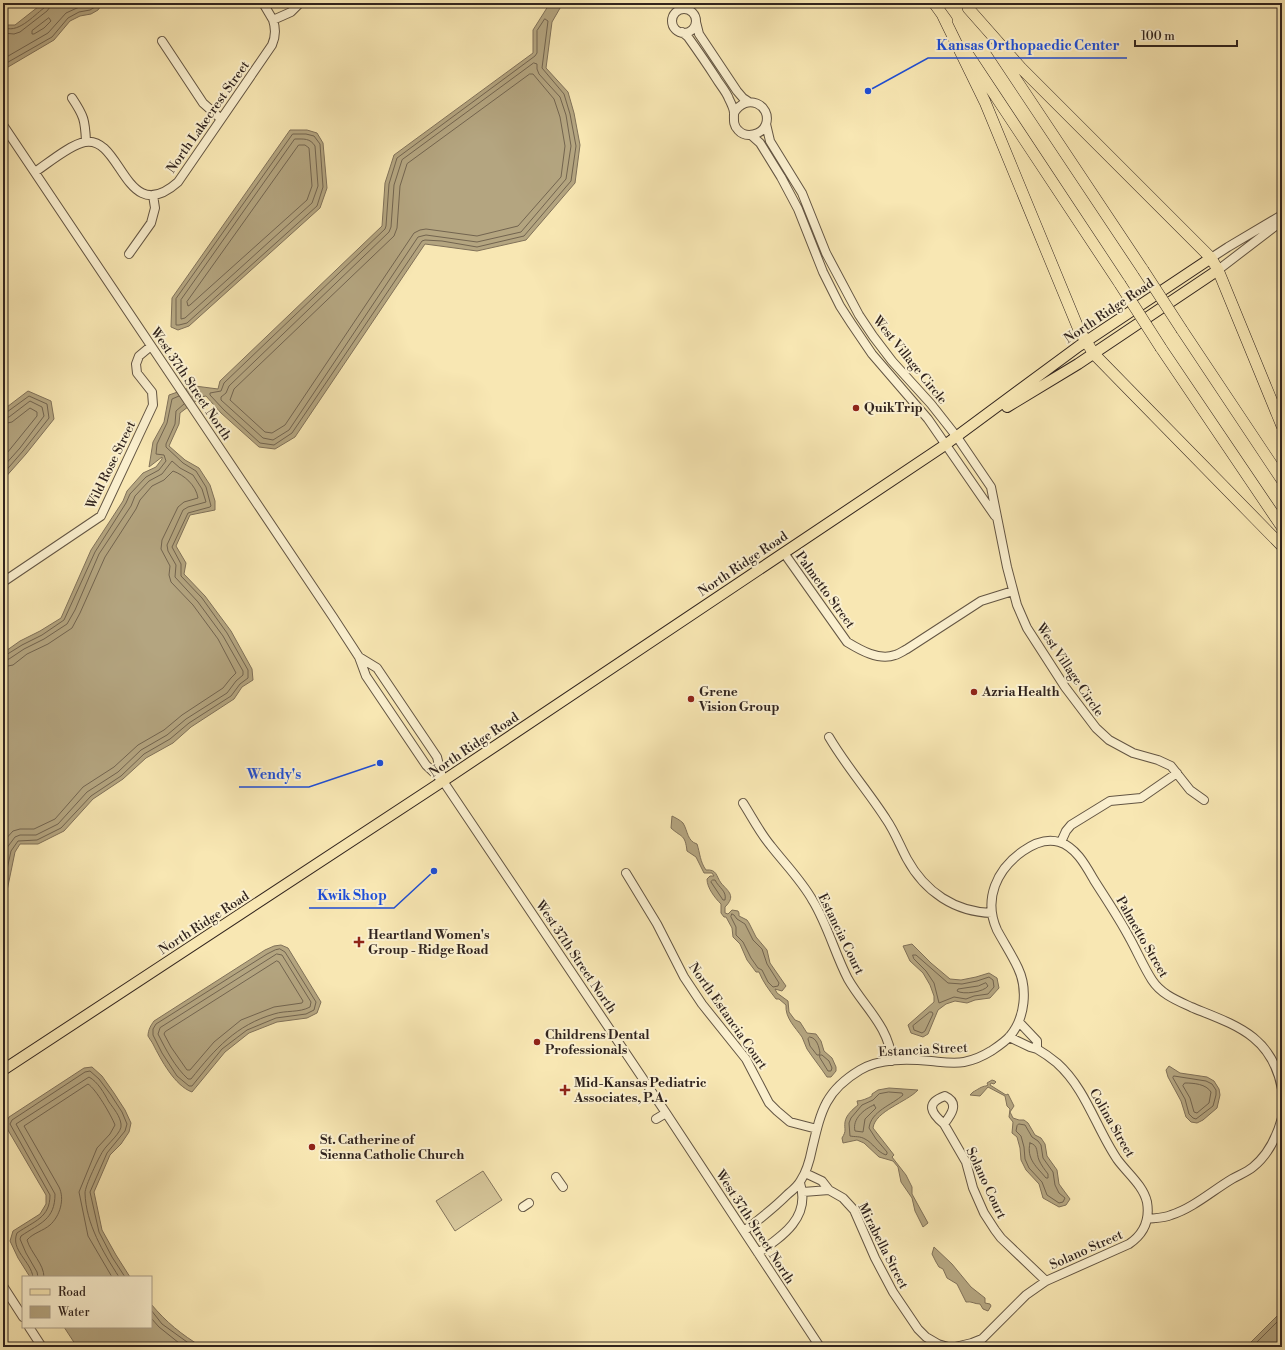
<svg xmlns="http://www.w3.org/2000/svg" width="1285" height="1350" font-family="'Libre Bodoni',serif">
<rect width="100%" height="100%" fill="#f8e7b3"/>
<filter id="stains"><feTurbulence type="fractalNoise" baseFrequency=".005" numOctaves="4"/><feColorMatrix values="0 0 0 0 .2 0 0 0 0 .09 0 0 0 0 .02 0 0 0 .5 -.17"/></filter>
<radialGradient id="worn" r=".72"><stop offset=".6" stop-color="#630" stop-opacity="0"/><stop offset="1" stop-color="#630" stop-opacity=".3"/></radialGradient>
<path fill="#d6c69a" stroke="#84755c" d="M483 1171 502 1200 455 1231 436 1201Z"/>
<path fill="#b4a580" stroke="#807159" d="M43 3H103L98 10 91 14 80 16 70 21 54 40 3 70V22L6 25H15Z
M550 3H563L552 22 546 68 568 92 574 113 580 145 575 183 526 240 477 251 425 244 295 437 275 449 259 447 221 413 206 396 201 397 180 413 179 424 169 446 185 460 199 468 210 485 215 501V510L190 515 176 546 186 563 184 574 205 596 231 631 252 669 253 680 242 687 234 699 191 727 173 743 146 758 123 779 93 799 64 831 38 844H20L15 852 3 910V653L20 641 40 631 61 618 91 550 123 501 127 491 143 473 156 467 162 459V457L149 467 153 442 164 422 169 395 195 386 218 389 220 381 382 226 385 183 394 155 533 53V30Z
M290 130H307L317 133 323 143 327 188 320 208 189 326 178 330 171 327 172 298Z
M28 391 51 401 54 419 26 454 3 480V410Z
M672 816C676 818 680 820 683 823 688 831 687 841 697 844 700 853 700 862 706 870 717 869 716 876 721 883 729 892 736 896 725 907V913L728 914 732 910 738 911 739 913V916L747 920 749 923 756 937 767 950 770 963 786 986 782 991 775 989 777 993 788 1001 789 1012 795 1020 800 1022 807 1033 816 1034 821 1041 824 1051 832 1058 836 1067V1071L831 1077H827C821 1068 813 1058 807 1049 805 1045 804 1041 802 1037 795 1027 785 1018 786 1005L779 999H776C769 990 763 982 759 972H756L747 960 740 944 733 937 732 928 726 917H724L721 913V904C715 898 707 888 707 879L710 876H714L712 873H704L696 857 687 851C685 834 682 838 671 828Z
M912 944 931 963 950 979 961 980 976 977 989 973 997 978 999 988 990 998 975 1000 967 1003 955 1001 946 1004 938 1010 928 1034 923 1037 911 1033 908 1025 934 1002V996L930 985 923 973 910 961 903 946Z
M281 945 288 948 321 1002 317 1013 307 1018 277 1022 249 1033 225 1052 192 1092C175 1086 161 1060 153 1044 152 1042 149 1038 148 1036 148 1030 151 1025 154 1021L265 950 274 946Z
M1169 1066 1180 1073 1207 1077 1214 1081 1219 1089 1220 1095 1217 1108 1203 1120 1197 1123 1191 1122 1186 1117 1181 1101 1168 1077 1166 1070Z
M92 1067 102 1076 114 1093 125 1110 131 1123 129 1132 121 1144 110 1155 94 1192 102 1230 116 1255 130 1277H30L18 1258 10 1241 13 1231 40 1214 46 1204V1195L5 1125 9 1117 84 1068Z
M992 1080 995 1081 996 1082 994 1084 991 1083 990 1085 1006 1095 1008 1094 1014 1106 1010 1112 1013 1118 1019 1120H1024L1028 1123 1035 1135 1041 1138 1045 1144 1047 1156 1057 1170 1059 1184 1070 1199 1066 1205 1059 1207 1043 1198 1039 1184 1026 1170 1021 1160 1020 1148 1017 1137 1012 1133 1013 1122 1009 1117 1010 1109 1007 1106 1005 1096 988 1087 980 1096 970 1095 973 1092C977 1090 982 1086 986 1086L988 1085 987 1083Z
M889 1088 918 1090C907 1102 875 1111 873 1128L894 1155 892 1157 906 1175 912 1187V1194L928 1223 923 1227 915 1211 912 1198 901 1182 898 1167 893 1161 879 1157 864 1143 857 1140 843 1143 842 1138C847 1130 844 1130 845 1122 846 1115 853 1109 858 1105L857 1101C862 1101 868 1098 872 1096V1094L878 1090Z
M934 1247 952 1264 971 1287 985 1298V1303L990 1304 991 1306 988 1311 983 1309 980 1304C974 1304 972 1301 966 1302L957 1284 947 1278 943 1269 939 1267 936 1262 932 1254Z
M151 1304C167 1323 181 1334 202 1347H77L64 1327H151Z
M1282 1311V1347H1246Z"/>
<g fill="none" stroke-linecap="round" stroke-linejoin="round">
<path stroke="#72644f" stroke-width="1" d="M49 18 51 21 44 28 34 34H32V31Z
M545 19 548 21 542 68 564 94 570 114 576 146 571 181 524 236 477 247 442 241 425 240 422 241 292 433 274 445 260 443 224 410 210 395V393L221 391 224 383 385 229 386 226 389 184 397 158 535 56 537 53V31Z
M3 27C17 35 33 16 44 8L45 3
M3 33 14 34 20 32 47 11 50 7V3
M3 59 48 33 66 13 77 8 92 3
M534 63 537 64V69L539 74 560 97 566 115 571 146 566 179 521 232 477 242 426 235 418 237 289 430 273 440 263 438 221 400V397L226 393 229 386 389 232 391 227 394 185 402 160Z
M3 65 52 37 68 18 79 12 90 10 95 7 98 3
M530 74H533L554 99 560 117 565 146 561 177 518 226 477 236 426 229 420 230 414 233 285 425 272 433 265 432 230 400 234 389 394 236 397 228 400 186 407 164Z
M293 134H306L314 136 320 144 323 187 317 206 187 323 179 325H176V299Z
M295 139C304 139 310 138 315 146L318 186 312 203 185 318 181 319V300Z
M299 145H305L309 148 312 186 307 200 190 305 188 306 187 302Z
M3 413 7 412 29 396 47 404 49 418 23 451 3 474
M3 418 9 417 30 401 42 407 44 416 20 448 3 467
M3 424 12 422 30 408 37 412V416L3 458
M3 656 6 655 22 645 42 635 64 620 95 552 126 503 130 494 146 477 159 470 166 461 164 455 156 454 157 444 167 423 172 399 179 396
M3 661 9 659 24 649 44 639 67 624 75 610 99 554 131 506 135 496 149 481 162 474 172 461 180 468 193 475 202 489 206 502 188 507 183 510 167 545 168 551 176 565 175 577 198 602 223 636 243 671V675L236 681 227 693 186 719 167 735 141 750 118 772 87 792 58 824 36 835H20L15 837 6 849 3 863
M3 667 13 665 27 654 48 644 72 628 80 613 105 557 136 509 140 500 152 486 164 480 173 471C184 475 196 485 198 498L184 502 178 507 162 540 161 549 170 566 169 575 171 582 193 605 218 639 236 673 231 678 223 688 182 715 164 730 138 745 114 767 83 787 55 819 34 829H20L13 831 3 842
M713 880H715C719 888 727 891 725 900H723L711 882Z
M3 888 11 851 18 841 37 840 61 828 91 796 121 776 144 754 170 739 189 723 231 696 240 684 248 678V670L227 633 202 598 181 576V564L172 547 188 513 210 507 211 506 206 487 196 471 183 463 166 447V444L175 424 176 411 184 404
M732 914 734 915 737 919 745 924 753 940 762 949 767 964 779 983 778 986 773 987 768 982 762 970 758 968 751 958 743 942 736 935V927L731 917Z
M280 949 285 952 316 1002 314 1010 306 1014 276 1018 247 1030 222 1049 192 1086H189L177 1076 162 1053 153 1035V1029L156 1024 267 954 275 950Z
M277 954 282 955 311 1002 310 1007C299 1013 286 1010 274 1014 236 1025 215 1049 191 1079H188C175 1067 166 1050 158 1034L160 1028Z
M913 955H916L948 983 962 984 977 981 989 977 993 980 994 987 988 994 974 996 966 999 954 997 939 1003 934 983 926 971 914 959Z
M277 961 279 962 303 1001 302 1003 274 1007 241 1020 214 1042 190 1070H187L171 1047 164 1034 165 1032Z
M986 983 988 986C984 992 963 995 957 991L958 989 978 986Z
M930 1012H932L933 1014 925 1031 922 1033 914 1030 913 1026Z
M810 1037C817 1038 819 1047 820 1053L819 1055H817L810 1046 808 1039Z
M820 1055H822L829 1061 832 1068 831 1071H828L820 1058Z
M1174 1076 1206 1081 1212 1084 1216 1090V1095L1213 1106 1196 1119 1193 1118 1189 1114 1185 1099 1173 1078Z
M1185 1083C1194 1083 1206 1084 1211 1092L1209 1103 1197 1113 1194 1112 1190 1098 1183 1086Z
M889 1092 902 1093 903 1095C892 1105 871 1111 869 1128L876 1139 887 1152V1154L886 1155C877 1152 873 1143 865 1139 860 1136 855 1137 850 1136L849 1123 851 1118 862 1105 873 1100 879 1094Z
M874 1105 876 1108 865 1119 863 1132 855 1131C852 1119 864 1109 874 1105Z
M1019 1124 1025 1125 1032 1137 1038 1141 1041 1145 1043 1158 1053 1172 1055 1185 1059 1193 1065 1198 1063 1202 1059 1203 1047 1195 1042 1182 1029 1168 1025 1159 1024 1147 1021 1136 1016 1131 1017 1126Z
M1030 1143C1039 1145 1036 1153 1039 1160 1041 1165 1045 1170 1048 1174V1178H1046C1037 1167 1026 1159 1030 1143Z
M33 1277C31 1261 10 1250 17 1233 34 1221 50 1218 50 1195L10 1124 12 1120 85 1072 90 1071 99 1079 111 1095 122 1112 127 1124 125 1131 107 1153 90 1192 99 1232 112 1257 125 1277
M38 1277 37 1272 26 1253 20 1239 21 1236C40 1223 55 1220 55 1194L16 1124 89 1077C98 1082 104 1093 109 1102 114 1109 120 1116 121 1124 123 1132 107 1144 103 1151 99 1157 85 1186 85 1193 86 1224 103 1252 119 1277
M44 1277C44 1264 31 1253 27 1240 33 1233 43 1231 50 1225 60 1216 65 1199 59 1187L24 1126 88 1084C96 1089 111 1115 115 1125L110 1134 97 1148 79 1192 88 1236 112 1277
M151 1310 162 1324 194 1347
M151 1318 159 1327 184 1347
M1252 1347 1282 1317"/>
<defs>
<path id="minor" d="M263 3 273 20
M672 21a12 12 0 1 1 24 0a12 12 0 1 1-24 0Z
M696 22 699 34 737 91 743 98 749 102
M682 32 688 37C698 51 707 64 716 78 720 85 726 91 729 99 731 103 734 109 734 113 734 120 733 125 738 130 746 139 762 135 766 124 772 105 746 92 734 113
M162 41 203 103 221 119
M72 98C84 116 85 120 86 141
M766 124 770 141 802 193 826 253 859 315 873 336 892 361 931 404 957 437 991 487 1007 567 1017 605 1027 628 1065 687 1096 728 1109 740 1133 753 1158 760 1171 766 1190 790 1204 800
M3 125 333 617 359 657 366 676 426 765 443 781 666 1113 820 1347
M751 135 760 143 781 177 798 209 823 272 840 306 851 323 872 354 928 419 995 516
M35 172C47 164 71 144 85 142 122 135 125 229 178 182L272 45C276 36 276 29 273 20L291 12 300 3
M129 254 151 223 155 208 153 195
M1211 258 1228 247 1282 215
M1218 270 1282 221
M784 553 847 642C860 650 879 661 895 655 899 654 903 651 907 649L981 601 1013 591
M3 582 101 516 153 405 152 392 137 373 136 364 139 356 151 346
M359 657 377 668 437 757 443 781
M829 737C846 766 868 791 886 819 895 832 900 846 907 859 925 892 955 912 992 913
M743 803C752 817 760 833 771 846 785 864 802 881 813 901 828 926 835 954 848 979 864 1007 889 1026 892 1061
M1061 842 1066 831 1071 825 1110 801 1141 798 1177 773
M626 873 657 924 684 977 702 1004 746 1059 769 1103 777 1111 790 1122 817 1129
M1009 1037 1030 1047 1037 1049V1041L1019 1022
M656 1119 666 1113
M944 1124C931 1113 925 1103 945 1096 960 1103 951 1115 944 1124L966 1162 973 1188 984 1213 995 1230 1001 1238 1046 1281
M805 1173 822 1181 829 1190 843 1198 854 1210 875 1258 893 1292 918 1329 926 1337 938 1344 948 1347
M556 1177 563 1187
M803 1192 829 1190
M523 1207 529 1203
M1147 1219C1155 1218 1164 1218 1171 1215 1193 1208 1212 1191 1232 1179 1239 1175 1247 1172 1253 1167 1268 1155 1277 1136 1282 1118
M744 1231C760 1219 774 1208 788 1194 793 1190 798 1186 801 1180 807 1171 810 1159 812 1149 821 1111 825 1091 860 1070 880 1058 908 1059 931 1061 942 1062 953 1064 964 1062 974 1060 983 1056 991 1051 997 1047 1005 1042 1010 1036 1025 1018 1028 989 1018 968 1012 955 1004 943 997 930 983 899 997 869 1023 851 1033 844 1046 838 1059 842 1076 847 1086 866 1094 880 1106 899 1119 918 1129 937 1137 951 1143 966 1152 980 1161 994 1176 1000 1191 1007 1235 1025 1272 1035 1282 1089
M758 1253C783 1236 811 1217 800 1183
M3 1286 23 1317
M29 1327 42 1347
M955 1347 972 1343 982 1339 1026 1295 1046 1281 1129 1244C1144 1234 1150 1220 1147 1202 1143 1185 1127 1173 1117 1159 1096 1128 1086 1089 1057 1063 1051 1058 1044 1053 1037 1049"/>
<path id="major" d="M1007 407 1078 364 1218 270
M3 1070 443 781 945 445 1079 346 1211 258"/>
<path id="highway" d="M934 3 947 21
M968 8 1021 68 1211 258 1218 270 1282 426
M943 16 985 102 1079 330 1094 354 1282 546
M995 48 1143 270
M969 56 1120 284
M1182 330 1282 480
M1161 348 1282 527"/>
</defs>
<use href="#minor" stroke="#635543" stroke-width="10"/>
<use href="#major" stroke="#31241e" stroke-width="12"/>
<use href="#highway" stroke="#31241e" stroke-width="12"/>
<use href="#minor" stroke="#faefce" stroke-width="8"/>
<use href="#major" stroke="#f8e7b3" stroke-width="10"/>
<use href="#highway" stroke="#f8e7b3" stroke-width="11"/>
<defs>
<path id="highway-bridge" d="M1143 270 1182 330
M1120 284 1161 348"/>
</defs>
<use href="#highway-bridge" stroke="#31241e" stroke-width="12" stroke-linecap="butt"/>
<use href="#highway-bridge" stroke="#f8e7b3" stroke-width="11"/>
</g>
<g fill="#8f2418" stroke="#faefce" stroke-width="1.5">
<circle cx="856" cy="408" r="4"/>
<circle cx="974" cy="692" r="4"/>
<circle cx="691" cy="699" r="4"/>
<path d="M357 936h4v4h4v4h-4v4h-4v-4h-4v-4h4z"/>
<circle cx="537" cy="1042" r="4"/>
<path d="M563 1084h4v4h4v4h-4v4h-4v-4h-4v-4h4z"/>
<circle cx="312" cy="1147" r="4"/>
</g>
<g text-anchor="middle" dominant-baseline="central" stroke-width="4" stroke-linejoin="round" paint-order="stroke">
<g font-size="13" fill="#31241e" stroke="#faefce">
<text transform="translate(208 117) rotate(-55)">North Lakecrest Street</text>
<text transform="translate(1109 311) rotate(-34)">North Ridge Road</text>
<text transform="translate(910 360) rotate(51)">West Village Circle</text>
<text transform="translate(191 384) rotate(56)">West 37th Street North</text>
<text transform="translate(111 465) rotate(-64)">Wild Rose Street</text>
<text transform="translate(743 564) rotate(-34)">North Ridge Road</text>
<text transform="translate(825 590) rotate(54)">Palmetto Street</text>
<text transform="translate(1070 670) rotate(56)">West Village Circle</text>
<text transform="translate(474 745) rotate(-34)">North Ridge Road</text>
<text transform="translate(204 923) rotate(-33)">North Ridge Road</text>
<text transform="translate(841 934) rotate(64)">Estancia Court</text>
<text transform="translate(1142 937) rotate(60)">Palmetto Street</text>
<text transform="translate(576 957) rotate(56)">West 37th Street North</text>
<text transform="translate(728 1016) rotate(55)">North Estancia Court</text>
<text transform="translate(923 1050) rotate(-3)">Estancia Street</text>
<text transform="translate(1112 1123) rotate(60)">Colina Street</text>
<text transform="translate(986 1183) rotate(65)">Solano Court</text>
<text transform="translate(755 1227) rotate(57)">West 37th Street North</text>
<text transform="translate(883 1246) rotate(63)">Mirabella Street</text>
<text transform="translate(1086 1250) rotate(-24)">Solano Street</text>
</g>
<g font-size="13" font-weight="bold" fill="#31241e" stroke="#faefce" text-anchor="start">
<text x="864" y="408">QuikTrip</text>
<text x="699" y="692">Grene<tspan x="699" dy="15">Vision Group</tspan></text>
<text x="982" y="692">Azria Health</text>
<text x="368" y="935">Heartland Women's<tspan x="368" dy="15">Group - Ridge Road</tspan></text>
<text x="545" y="1035">Childrens Dental<tspan x="545" dy="15">Professionals</tspan></text>
<text x="574" y="1083">Mid-Kansas Pediatric<tspan x="574" dy="15">Associates, P.A.</tspan></text>
<text x="320" y="1140">St. Catherine of<tspan x="320" dy="15">Sienna Catholic Church</tspan></text>
</g>
</g>
<path fill="none" stroke="#1d4ed8" stroke-width="1.5" d="M868 91L928 58H1127M380 763L309 787H239M434 871L394 908H309"/>
<g fill="#1d4ed8" stroke="#faefce" stroke-width="1.5">
<circle cx="868" cy="91" r="4"/>
<circle cx="380" cy="763" r="4"/>
<circle cx="434" cy="871" r="4"/>
</g>
<g font-size="14" text-anchor="middle" font-weight="bold" fill="#1d4ed8" stroke="#faefce" stroke-width="4" stroke-linejoin="round" paint-order="stroke">
<text x="1028" y="50">Kansas Orthopaedic Center</text>
<text x="274" y="779">Wendy's</text>
<text x="352" y="900">Kwik Shop</text>
</g>
<rect width="1285" height="1350" fill="none" stroke="#f8e7b3" stroke-width="16"/>
<rect x="4" y="4" width="1277" height="1342" fill="none" stroke="#31241e" stroke-width="2"/>
<rect x="8" y="8" width="1269" height="1334" fill="none" stroke="#31241e"/>
<rect x="22" y="1276" width="130" height="52" fill="#faefce" stroke="#aa9e88"/>
<rect x="30" y="1289" width="20" height="6" fill="#f8e7b3" stroke="#aa9e88"/>
<text x="58" y="1296" font-size="12" fill="#31241e">Road</text>
<rect x="30" y="1306" width="20" height="12" fill="#b4a580" stroke="#aa9e88"/>
<text x="58" y="1316" font-size="12" fill="#31241e">Water</text>
<path d="M1135 40v6h102v-6" fill="none" stroke="#31241e" stroke-width="2"/>
<text x="1141" y="40" font-size="12" fill="#31241e" stroke="#faefce" stroke-width="3" paint-order="stroke">100 m</text>
<rect width="100%" height="100%" filter="url(#stains)"/>
<rect width="100%" height="100%" fill="url(#worn)"/>
</svg>
